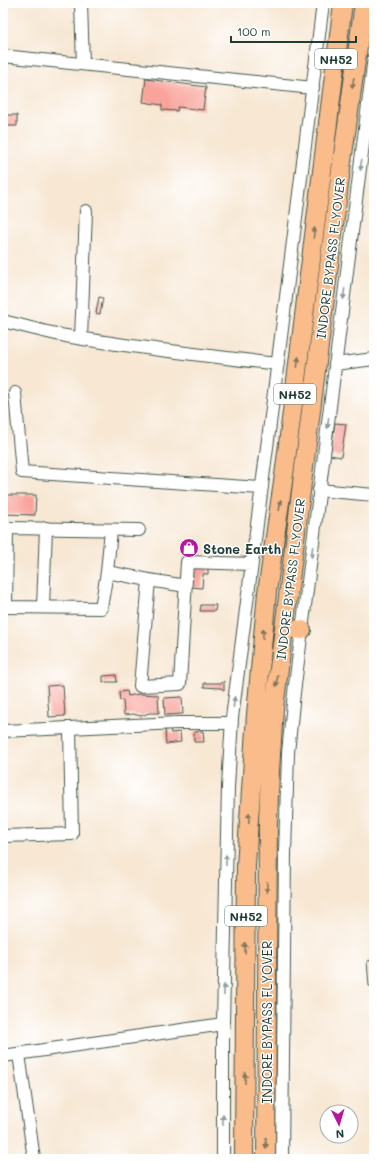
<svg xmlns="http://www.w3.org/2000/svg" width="377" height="1162" font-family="Mali,sans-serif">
<rect width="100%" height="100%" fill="#fff"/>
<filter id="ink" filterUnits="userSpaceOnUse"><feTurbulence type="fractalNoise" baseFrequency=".025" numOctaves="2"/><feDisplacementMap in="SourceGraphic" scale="8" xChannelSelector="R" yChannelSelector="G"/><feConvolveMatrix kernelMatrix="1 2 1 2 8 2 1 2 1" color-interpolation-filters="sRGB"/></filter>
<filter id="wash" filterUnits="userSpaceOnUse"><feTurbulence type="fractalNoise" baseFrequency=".012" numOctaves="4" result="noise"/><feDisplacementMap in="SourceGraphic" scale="16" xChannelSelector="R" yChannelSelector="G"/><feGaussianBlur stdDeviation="0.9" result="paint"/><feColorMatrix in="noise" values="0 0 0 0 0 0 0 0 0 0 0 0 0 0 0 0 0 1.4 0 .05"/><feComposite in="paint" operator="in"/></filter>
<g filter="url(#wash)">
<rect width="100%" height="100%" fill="#f7e7d3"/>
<g id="blocks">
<path fill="#f8a49c" d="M146 79 206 87 203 110 178 107 177 111 162 110V105L143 102Z
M3 115H17V126H3Z
M99 297 103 298 100 314 96 313Z
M335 423 346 424 341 457 330 455Z
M3 495H36L35 515 3 514Z
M193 564 208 565V574H203L202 588 191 587Z
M201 605H216L215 611H200Z
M116 675 117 682H103V676Z
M224 681V690L221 688 204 687V683H222Z
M63 685 65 716 49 717 47 686Z
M127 691 128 696 139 694 158 695 159 713H149L141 716 133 714 124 715 123 700 120 701 119 692Z
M182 697 183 714 165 715 164 698Z
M170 729 171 733 180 732 181 742 166 744 165 730Z
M203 731 204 742H194V732Z
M374 960V986H369L367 961Z"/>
</g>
</g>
<g filter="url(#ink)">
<use href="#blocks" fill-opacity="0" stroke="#3f564c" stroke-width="1"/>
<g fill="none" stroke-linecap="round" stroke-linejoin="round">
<defs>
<path id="minor" d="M81 3 83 64
M3 56 313 88
M3 321C24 326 45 332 66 336 136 348 207 356 278 364
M81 338 86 211
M335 364 374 359
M15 393 22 472 262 488
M319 490 374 495
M107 572 149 580 186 586
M149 580 140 686 180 684 187 562 252 564
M3 607 101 608 107 572 111 530
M6 607 7 528 139 530
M43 607 46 528
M3 731 178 723H232
M3 836 72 834 70 728
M19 1054 34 1159
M3 1056 223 1024
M223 1159V1024L228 787 232 718 271 416 323 3
M282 1159 285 853 288 753 294 693 374 57"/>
<path id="highway" d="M284 628 302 630
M244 1159 246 866 256 714 267 592 285 468 343 3
M266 1159 268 822 270 771 274 709 341 169 364 3"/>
</defs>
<use href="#minor" stroke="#3f564c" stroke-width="14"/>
<use href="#highway" stroke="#3f564c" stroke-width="20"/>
<use href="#minor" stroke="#fff" stroke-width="12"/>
<use href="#highway" stroke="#fabc8b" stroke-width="18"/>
</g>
<defs><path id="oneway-solid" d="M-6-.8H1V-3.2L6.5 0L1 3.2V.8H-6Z"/></defs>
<g fill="#82765b">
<use href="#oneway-solid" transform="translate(353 83) rotate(98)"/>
<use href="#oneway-solid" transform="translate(314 233) rotate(-83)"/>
<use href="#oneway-solid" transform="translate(298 362) rotate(-83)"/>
<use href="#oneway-solid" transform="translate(280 505) rotate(-82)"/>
<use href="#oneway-solid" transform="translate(263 634) rotate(-84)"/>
<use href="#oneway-solid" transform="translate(277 681) rotate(97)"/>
<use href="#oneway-solid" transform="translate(249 818) rotate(-87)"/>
<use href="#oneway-solid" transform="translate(267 887) rotate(90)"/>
<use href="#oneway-solid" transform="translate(245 948) rotate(-90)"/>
<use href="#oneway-solid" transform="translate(245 1078) rotate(-90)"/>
<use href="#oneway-solid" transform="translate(266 1143) rotate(90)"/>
</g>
<g fill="#8f9e9a">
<use href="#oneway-solid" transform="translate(361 165) rotate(97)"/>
<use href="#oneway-solid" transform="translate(344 294) rotate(97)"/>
<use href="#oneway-solid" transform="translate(328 423) rotate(97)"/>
<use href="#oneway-solid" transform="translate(312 552) rotate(97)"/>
<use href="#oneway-solid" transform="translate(234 702) rotate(-83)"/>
<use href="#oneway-solid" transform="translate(226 860) rotate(-89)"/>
<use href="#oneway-solid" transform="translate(224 990) rotate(-89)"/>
<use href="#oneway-solid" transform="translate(223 1120) rotate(-90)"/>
</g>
</g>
<defs>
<symbol id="shop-disc" viewBox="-11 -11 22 22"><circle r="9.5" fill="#b5179e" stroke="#fff"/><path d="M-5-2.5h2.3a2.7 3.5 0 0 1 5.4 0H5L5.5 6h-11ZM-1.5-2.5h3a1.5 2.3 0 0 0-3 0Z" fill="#fff"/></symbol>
</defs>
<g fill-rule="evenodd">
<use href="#shop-disc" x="178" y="537" width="22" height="22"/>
</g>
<g text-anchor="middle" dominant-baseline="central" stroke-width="3" stroke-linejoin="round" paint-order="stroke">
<g fill="#fff" stroke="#627771" stroke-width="1">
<rect x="315" y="49" width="42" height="20" rx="3"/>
<rect x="274" y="384" width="42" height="20" rx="3"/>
<rect x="225" y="906" width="42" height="20" rx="3"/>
</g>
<g font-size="12" font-weight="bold" fill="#1f3d34">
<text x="336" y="59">NH52</text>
<text x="295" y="394">NH52</text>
<text x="246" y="916">NH52</text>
</g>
<g font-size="13" fill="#1f3d34" stroke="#fff">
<text transform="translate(330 258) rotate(-83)">INDORE BYPASS FLYOVER</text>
<text transform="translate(290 579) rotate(-83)">INDORE BYPASS FLYOVER</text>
<text transform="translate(266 1022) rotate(-90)">INDORE BYPASS FLYOVER</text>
</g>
<g font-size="13" font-weight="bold" fill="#1f3d34" stroke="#fff" text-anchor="start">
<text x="203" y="548">Stone Earth</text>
</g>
</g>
<rect width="377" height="1162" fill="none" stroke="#fff" stroke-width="16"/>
<g transform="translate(339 1124) rotate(175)"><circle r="19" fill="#ffffff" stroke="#a5b1ae"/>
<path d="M0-3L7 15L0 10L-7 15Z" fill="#b5179e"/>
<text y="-6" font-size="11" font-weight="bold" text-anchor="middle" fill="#1f3d34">N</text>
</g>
<path d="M231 36v6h125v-6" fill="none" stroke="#1f3d34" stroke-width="2"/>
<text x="237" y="36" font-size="12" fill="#1f3d34" stroke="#ffffff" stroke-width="3" paint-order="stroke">100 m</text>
</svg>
